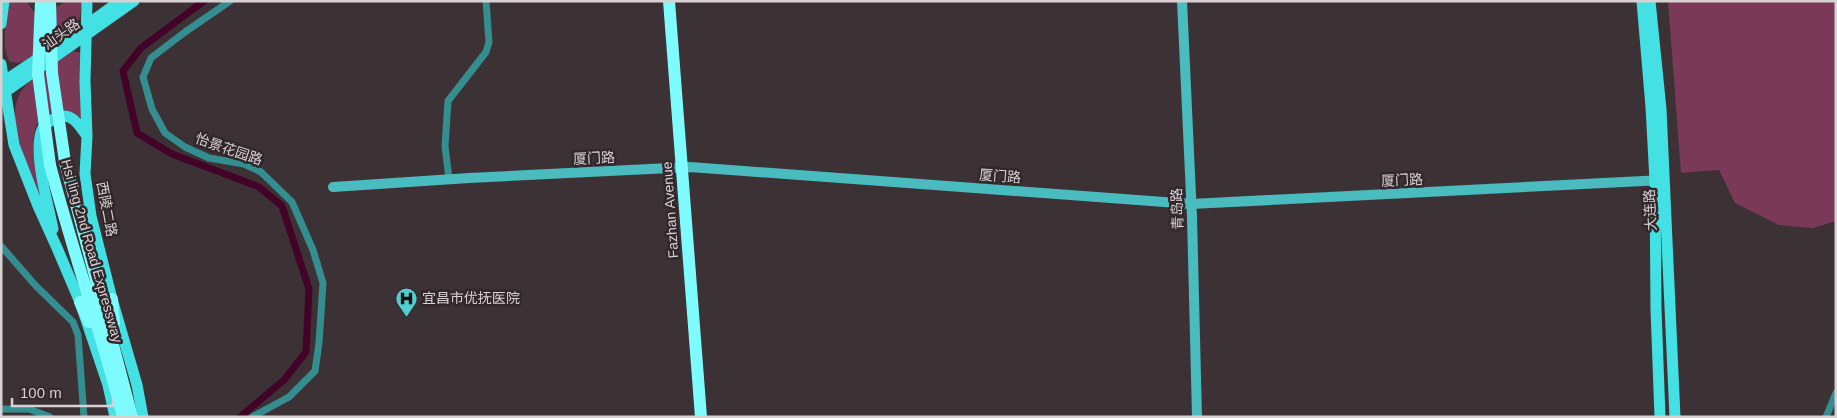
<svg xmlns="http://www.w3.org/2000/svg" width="1837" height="418" font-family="Arial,'Noto Sans SC',sans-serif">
<rect width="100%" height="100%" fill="#3c3236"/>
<path fill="#7b3958" d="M9 1H26L34 12 54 8 68 1H82L79 22 24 61 16 63 9 61C1 42 6 21 9 1Z
M1668 1H1836V221L1813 228 1779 225 1735 203 1719 170 1681 173Z
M73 51 81 53 82 119C70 111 61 105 48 116 45 118 41 121 38 123 27 138 39 178 42 196L37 197C25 166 0 114 26 85 39 72 58 62 73 51Z"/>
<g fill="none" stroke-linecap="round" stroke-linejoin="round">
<path stroke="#430227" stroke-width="7" d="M204 1 141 48 123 71 137 133 172 154 259 187 282 206 309 289 306 352 284 380 240 417"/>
<path stroke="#348e90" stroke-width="7" d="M230 1 185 32 151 58 143 77 152 109 165 133 185 147 209 158 244 164 261 172 292 202 313 250 323 283 319 343 315 371 289 397 252 417
M449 179 445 146 448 101 486 52 489 42 486 1
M1 246 36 286 73 322 78 335 84 417
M1 409H29L50 417
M1826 417 1836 393"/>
<path stroke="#4abbbe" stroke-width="10" d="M1182 1 1192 217 1197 417
M333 187 469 178 690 167 1191 204 1663 180"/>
<path stroke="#43e0e4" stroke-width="11" d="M87 1 85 81 87 136 85 174 91 216 112 299 137 385 143 417
M1642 1 1651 107 1655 181 1656 309 1660 417
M1650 1 1661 109 1675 417
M95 19 120 1
M1 24 4 1
M1 64 14 145 38 206 57 248 80 302 108 385 115 417
M3 82 80 30
M5 92 134 1
M53 229C48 203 34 158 41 132 43 125 51 120 57 117 72 112 79 125 87 136"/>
<path stroke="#7efbfe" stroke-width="12" d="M669 1 701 417
M65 162 132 417
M50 165C72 249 101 332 123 417
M112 299 114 324
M80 302 89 322"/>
<path stroke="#7efbfe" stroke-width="12" d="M41 1 38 74 50 165
M50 1 52 73 65 162"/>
</g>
<defs>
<symbol id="hospital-pin" viewBox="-11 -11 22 30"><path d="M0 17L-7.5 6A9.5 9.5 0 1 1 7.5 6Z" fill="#52cdd0" stroke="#32282c"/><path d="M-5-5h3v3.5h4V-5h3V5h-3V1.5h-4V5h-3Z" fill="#111"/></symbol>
</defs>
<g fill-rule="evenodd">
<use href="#hospital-pin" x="394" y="286" width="25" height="34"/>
</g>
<g text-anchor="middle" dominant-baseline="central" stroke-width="5" stroke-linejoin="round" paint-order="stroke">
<g font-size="14" fill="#d7d1d3" stroke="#32282c">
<text transform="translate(61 34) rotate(-35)">汕头路</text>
<text transform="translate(229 149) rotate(19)">怡景花园路</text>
<text transform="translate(594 158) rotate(-3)">厦门路</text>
<text transform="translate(1000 176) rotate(4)">厦门路</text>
<text transform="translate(1402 180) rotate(-3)">厦门路</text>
<text transform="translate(107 209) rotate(79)">西陵二路</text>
<text transform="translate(1177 209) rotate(-92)">青岛路</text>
<text transform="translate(670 210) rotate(-94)">Fazhan Avenue</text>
<text transform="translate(1650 210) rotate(-93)">大连路</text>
<text transform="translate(92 251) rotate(74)">Hsi ling 2nd Road Expressway</text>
</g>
<g font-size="14" fill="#d7d1d3" stroke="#32282c" text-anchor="start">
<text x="422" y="298">宜昌市优抚医院</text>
</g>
</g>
<rect width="1837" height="418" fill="none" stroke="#d7d1d3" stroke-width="5"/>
<path d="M12 398v8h101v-8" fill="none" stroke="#d7d1d3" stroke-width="2.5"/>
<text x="20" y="398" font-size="15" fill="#d7d1d3" stroke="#32282c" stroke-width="4" paint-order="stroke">100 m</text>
</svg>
